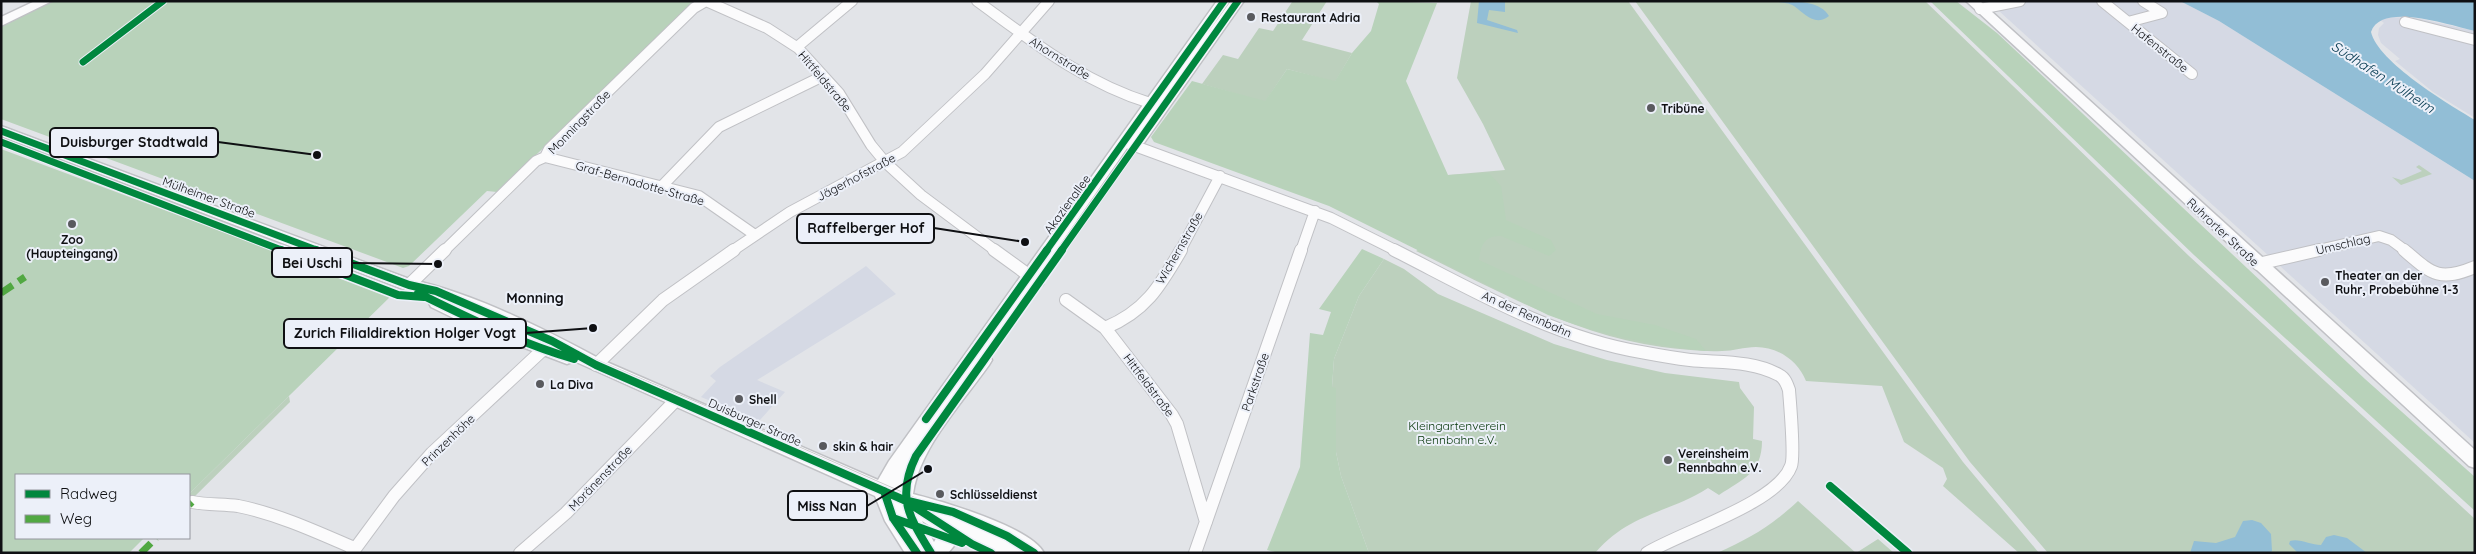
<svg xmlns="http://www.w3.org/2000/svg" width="2476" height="554" font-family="Quicksand,sans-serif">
<rect width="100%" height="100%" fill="#e2e4e8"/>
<path fill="#d5d9e4" d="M1988 1H2180L2219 21 2475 181V443Z
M2389 17 2416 18 2475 31V118L2433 92 2395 61 2400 59 2381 43 2378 35 2379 28 2384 23 2380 20Z
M866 266 896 294 757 380 785 392 759 421 701 397 716 381 710 376 720 367Z"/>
<path fill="#bcd0bd" d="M1289 1H1327L1302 40 1352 53 1335 82 1287 69 1265 102 1202 84 1223 55 1238 59 1259 28 1273 31 1292 2Z
M1471 1H1628L1963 462 2039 553H2019L1943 486 1947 479 1943 468 1904 442 1882 386 1806 381C1798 361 1778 347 1756 347 1744 347 1733 351 1722 351 1702 352 1681 349 1662 347 1573 335 1495 289 1416 251L1427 245 1448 175 1505 170 1483 124 1457 78Z
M1635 1H1925L2189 256 2475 519V553H2048L1970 462Z
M2419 165 2432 174 2401 185 2392 177 2401 180 2422 171 2416 167Z
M1384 259 1404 269 1438 294 1554 344 1607 360 1665 373 1739 382 1740 388 1754 407 1753 439 1762 441C1762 473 1743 479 1719 495L1708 488C1667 514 1631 512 1595 553H1369L1341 476 1336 452V412L1332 387 1334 359 1359 296Z
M289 396 290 402 189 502V494Z
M1798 501 1856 553 1878 539 1894 553H1717C1751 538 1771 526 1798 501Z"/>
<path fill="#b8d2ba" d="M35 1H698L497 192 487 191 409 266 403 268 1 119V16Z
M1376 1 1437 3 1406 81 1448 175 1489 173 1501 186 1506 220 1551 240 1556 250 1549 256 1501 236C1484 236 1481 245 1479 260L1597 314 1655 325 1696 339 1706 351C1651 345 1600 335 1548 315L1329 206 1154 142 1151 137 1192 81 1265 101 1287 69 1335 81 1352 53 1371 31 1379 4Z
M1930 1H1956L1997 33 2365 379 2475 477V511L2194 255Z
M1 149 392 295 189 494V475H16V538H144L129 553H1Z
M1362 249 1384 259 1359 296 1334 359 1332 387 1336 388V452L1341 476 1369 553H1279L1267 550 1300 467 1310 333 1323 335 1331 312 1319 309Z"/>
<path fill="#92bed6" d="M1479 1H1505V12L1489 10 1487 20 1517 30 1518 33 1477 23Z
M1774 1C1793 1 1820 0 1829 16 1815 27 1805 14 1794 6 1788 2 1780 3 1774 1Z
M2180 1H2475V31C2452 26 2381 1 2371 32 2378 62 2448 104 2475 120V181L2219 21Z
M2252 520 2261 523 2271 534 2272 551 2269 553H2190L2194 541 2216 543 2235 537 2243 521Z
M2334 535 2347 538 2367 553H2298L2289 544 2290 541C2299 538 2311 545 2321 545L2326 537Z"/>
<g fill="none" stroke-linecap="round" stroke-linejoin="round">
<defs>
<path id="street-far1" d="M706 1 767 28 798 48 839 93 871 145 885 162 921 195 996 251
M977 1C1032 41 1084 83 1150 103
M2102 1 2192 74
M1980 9 2020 1
M2128 22 2162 13 2143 1
M2405 22 2475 40
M797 47 852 1
M1124 142 1331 218 1397 251
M545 157 699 196 755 235
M662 186 719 127 823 76
M444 251 536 161 545 157 549 149 694 8 706 1
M732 251 790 212 902 152 985 74 1049 1
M1180 251 1220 176
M1301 251 1315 211
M2314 251 2379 236 2391 240 2406 251"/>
<path id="street" d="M994 250 1038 282
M1394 250C1473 290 1552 337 1641 352 1657 355 1674 358 1690 360 1719 363 1752 360 1779 375 1785 378 1787 384 1789 390 1790 404 1795 457 1791 466 1778 503 1681 532 1647 553
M2404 250C2432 274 2439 282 2475 267
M2258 264 2319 250
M409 285 445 250
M1066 300 1105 328 1172 415 1177 424 1206 522
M1105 328C1146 311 1160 286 1181 250
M596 365 663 300 734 250
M192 502C207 505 223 504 238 506 278 514 317 532 354 548
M352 553 394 496 432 453 549 344
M520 553 566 513 676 400
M1195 553 1301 250"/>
<path id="secondary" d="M35 1H52L1 26V17Z
M1217 1H1230L1205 37 1231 1H1244L1144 143 1139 145 1132 141 984 354 989 355 992 360 989 365C963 402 919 448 913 494 941 501 1031 527 1044 553H988L958 541 948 553H905L885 521 875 496 574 361 567 364 480 331 431 307 429 303 435 297 432 296 403 289 1 136V126L412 280C474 293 546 330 602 360L878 480 889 461ZM922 521 940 532 934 542Z
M1966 1H1980L2475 450V468L2469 466Z"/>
</defs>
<use href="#street-far1" stroke="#c0c1c5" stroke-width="12"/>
<use href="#street" stroke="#c0c1c5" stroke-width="14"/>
<use href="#secondary" stroke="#c0c1c5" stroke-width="3"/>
<use href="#street-far1" stroke="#fbfbfc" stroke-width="10"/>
<use href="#street" stroke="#fbfbfc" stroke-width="12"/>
<use href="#secondary" fill="#fbfbfc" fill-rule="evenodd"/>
<path stroke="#cbcbcd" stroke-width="1" d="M1 128 464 304 704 405 1041 553"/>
<path stroke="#51a842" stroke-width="7" stroke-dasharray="14 7" stroke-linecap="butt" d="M1 293 25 277
M189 505 192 502
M141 553 156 538"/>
<defs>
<path id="cycleway-far1" d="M83 62 163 1
M1 131 319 251
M1 142 284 251
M1046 251 1224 1
M1061 251 1238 1"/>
<path id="cycleway" d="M281 250 398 295 424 297
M316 250 409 285 436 291 552 341 596 365 904 500 953 512 1007 536 1034 553
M418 293C469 318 519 343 574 359
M926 419 1047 250
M1830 486 1908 553
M884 491 893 518 917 553
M910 504 972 544 991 553
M893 518 962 543
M931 553C909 517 896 497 916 456L1062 250"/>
</defs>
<use href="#cycleway-far1" stroke="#ecf0f9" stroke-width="9"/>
<use href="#cycleway" stroke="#ecf0f9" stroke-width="11"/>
<use href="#cycleway-far1" stroke="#00873e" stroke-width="7"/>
<use href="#cycleway" stroke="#00873e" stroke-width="8"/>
</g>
<g fill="#595a5e" stroke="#ecf0f9" stroke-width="2">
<circle cx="1251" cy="17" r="5"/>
<circle cx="1651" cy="108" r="5"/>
<circle cx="72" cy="224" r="5"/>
<circle cx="2325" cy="282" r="5"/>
<circle cx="540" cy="384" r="5"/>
<circle cx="739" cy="399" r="5"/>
<circle cx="823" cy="446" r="5"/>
<circle cx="1668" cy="460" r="5"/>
<circle cx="940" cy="494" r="5"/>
</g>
<g text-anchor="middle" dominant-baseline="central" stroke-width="4" stroke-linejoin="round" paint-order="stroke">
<g font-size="12" font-weight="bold" fill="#0f1013" stroke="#ecf0f9" text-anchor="start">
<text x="1261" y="17">Restaurant Adria</text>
<text x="1661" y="108">Tribüne</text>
<text x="72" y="239" text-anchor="middle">Zoo<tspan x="72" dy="14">(Haupteingang)</tspan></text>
<text x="2335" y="275">Theater an der<tspan x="2335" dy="14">Ruhr, Probebühne 1-3</tspan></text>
<text x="550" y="384">La Diva</text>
<text x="749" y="399">Shell</text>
<text x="833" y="446">skin &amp; hair</text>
<text x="1678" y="453">Vereinsheim<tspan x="1678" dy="14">Rennbahn e.V.</tspan></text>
<text x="950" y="494">Schlüsseldienst</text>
</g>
<g font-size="12" fill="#0f1013" stroke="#ecf0f9">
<text transform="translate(2160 48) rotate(39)">Hafenstraße</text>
<text transform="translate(1060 58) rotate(32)">Ahornstraße</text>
<text transform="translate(825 81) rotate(50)">Hittfeldstraße</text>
<text transform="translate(579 122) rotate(-46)">Monningstraße</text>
<text transform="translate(856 177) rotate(-28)">Jägerhofstraße</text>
<text transform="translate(640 183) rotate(16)">Graf-Bernadotte-Straße</text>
<text transform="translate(209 197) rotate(20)">Mülheimer Straße</text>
<text transform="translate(1067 204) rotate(-54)">Akazienallee</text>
<text transform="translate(2223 232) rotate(43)">Ruhrorter Straße</text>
<text transform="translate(2343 244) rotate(-13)">Umschlag</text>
<text transform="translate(1179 248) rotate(-60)">Wichernstraße</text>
<text transform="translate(1527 314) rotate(24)">An der Rennbahn</text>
<text transform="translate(1255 382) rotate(-71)">Parkstraße</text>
<text transform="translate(1149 385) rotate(53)">Hittfeldstraße</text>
<text transform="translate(755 422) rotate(24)">Duisburger Straße</text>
<text transform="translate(448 440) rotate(-44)">Prinzenhöhe</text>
<text transform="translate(600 478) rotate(-46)">Moränenstraße</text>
</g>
<g font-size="12" fill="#033406" stroke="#ecf0f9">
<text x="1457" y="425">Kleingartenverein<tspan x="1457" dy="14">Rennbahn e.V.</tspan></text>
</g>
<g font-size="14" font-style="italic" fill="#00364d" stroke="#ecf0f9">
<text transform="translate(2383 77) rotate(33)">Südhafen Mülheim</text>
</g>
<g font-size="14" font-weight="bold" fill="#0f1013" stroke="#ecf0f9">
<text x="535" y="298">Monning</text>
</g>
</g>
<path fill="none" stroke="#0f1013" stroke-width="2" d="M317 155L218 142M1025 242L934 228M438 264L352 263M593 328L526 333M928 469L867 506"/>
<g fill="#0f1013" stroke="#ecf0f9" stroke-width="2">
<circle cx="317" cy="155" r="5"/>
<circle cx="1025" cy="242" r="5"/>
<circle cx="438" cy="264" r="5"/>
<circle cx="593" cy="328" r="5"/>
<circle cx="928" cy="469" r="5"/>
</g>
<g fill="#ecf0f9" stroke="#0f1013" stroke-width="2">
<rect x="50" y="128" width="168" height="29" rx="5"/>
<rect x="797" y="214" width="137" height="29" rx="5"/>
<rect x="272" y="248" width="80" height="29" rx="5"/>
<rect x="284" y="319" width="242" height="29" rx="5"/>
<rect x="788" y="491" width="79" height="29" rx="5"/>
</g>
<g font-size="14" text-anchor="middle" font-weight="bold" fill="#0f1013">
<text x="134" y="147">Duisburger Stadtwald</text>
<text x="866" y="233">Raffelberger Hof</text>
<text x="312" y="268">Bei Uschi</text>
<text x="405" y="338">Zurich Filialdirektion Holger Vogt</text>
<text x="827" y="511">Miss Nan</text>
</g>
<rect width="2476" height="554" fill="none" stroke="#0f1013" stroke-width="5"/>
<rect x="15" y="474" width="175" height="65" fill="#ecf0f9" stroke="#94969d"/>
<rect x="25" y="490" width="25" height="8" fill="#00873e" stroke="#94969d"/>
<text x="60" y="499" font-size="15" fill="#0f1013">Radweg</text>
<rect x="25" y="515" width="25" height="8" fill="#51a842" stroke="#94969d"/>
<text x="60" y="524" font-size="15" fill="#0f1013">Weg</text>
</svg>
